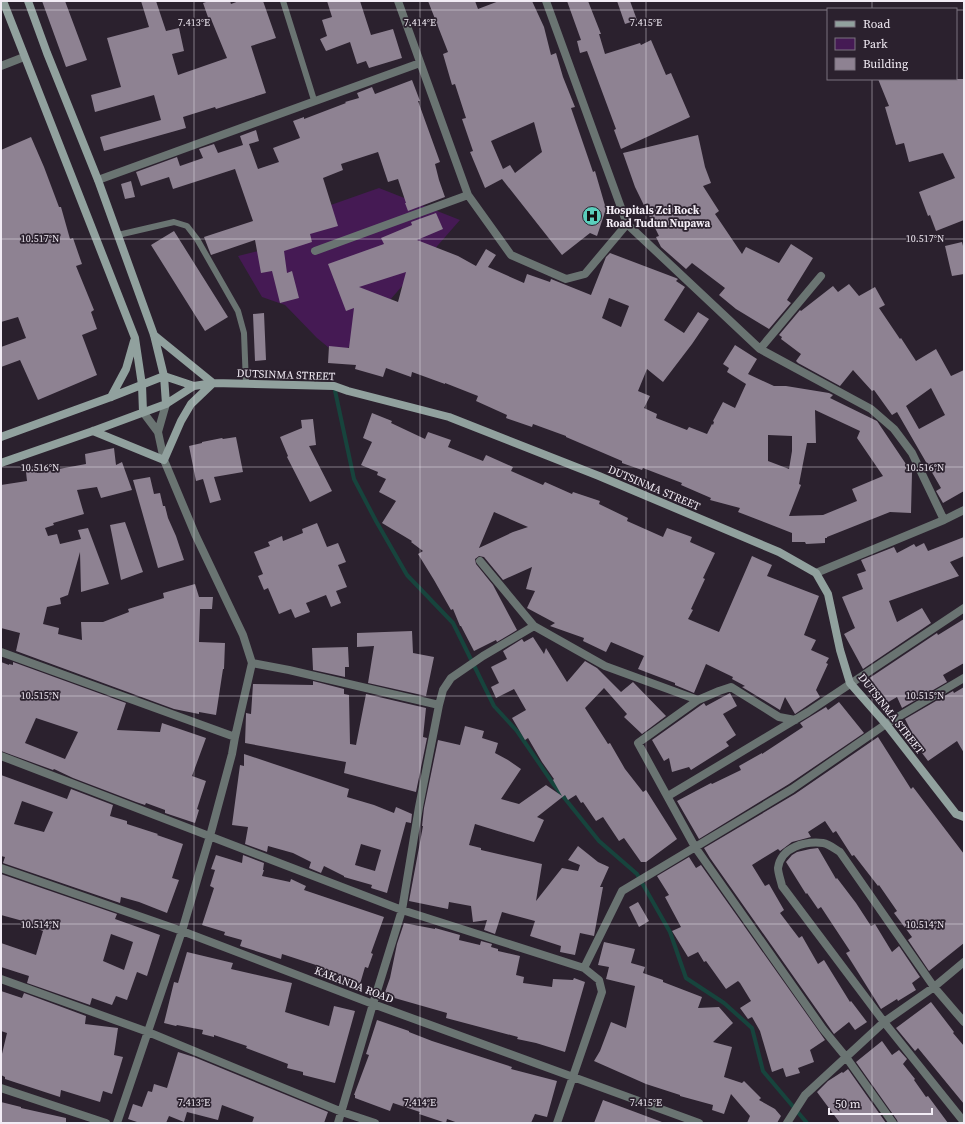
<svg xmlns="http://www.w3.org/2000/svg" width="965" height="1124" font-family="'Source Serif 4',serif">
<rect width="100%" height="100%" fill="#2b212e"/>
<path fill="#451a54" d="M379 188 460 220 340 357 317 338 285 305 262 297 238 256 258 251 291 219Z"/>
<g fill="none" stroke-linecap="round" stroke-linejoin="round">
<path stroke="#17443d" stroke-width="4" d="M334 386 354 479 376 521 407 575 453 623 494 706 517 731 554 785 599 841 637 874 670 932 686 978 724 1003 752 1028 763 1071 807 1123"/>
</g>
<path fill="#8e8292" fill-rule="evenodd" d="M42 1H65L87 60 66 67Z
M141 1H156L166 31 179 28 184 51 172 54 178 75 227 58 211 19 209 20 203 3 209 1H230L231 4 239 1H263L276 38 251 46 266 93 216 109 215 107 183 117 186 128 104 151 100 137 161 120 154 95 95 112 91 95 121 87 107 38 149 27Z
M327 1H360L371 35 393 29 402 58 369 68 366 61 357 64 350 42 326 51 320 39 327 36 322 20 332 17Z
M428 1H475L478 9 499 1H532L544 27 551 55 556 53 563 77 575 107 571 108 593 172 595 171 606 209 597 236 590 233 562 255 502 179 485 188 470 152 473 151 462 119 466 118 455 84 452 85 443 54 448 52ZM534 122 542 152 515 173 510 165 503 169 491 141Z
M567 1H588L601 34H599L605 54 640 43 641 45 651 40 666 75 671 73 690 117 621 149 614 130 616 129 587 51 580 53 577 41 581 40Z
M617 1H630L637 20 625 24Z
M878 79H964V220L936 231 930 215 928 216 919 192 955 178 943 153 909 162 904 143 896 145 885 107 889 106Z
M412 80 420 101H418L440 162 435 164 439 180 445 197 408 211 405 203H406L398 179 388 182 378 152 341 164 343 170 323 178 338 226 310 234 312 242 284 251 287 273 292 271 299 298 280 303 272 271 261 273 255 240 211 255 209 250 204 237 253 221 235 169 173 189 169 177 141 186 136 172 177 157 180 166 203 158 199 149 214 144 218 153 243 145 240 136 256 130 259 141 249 144 258 169 279 162 273 148 300 138 293 121 304 117V119L346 103 345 102 359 98 357 93 372 87 375 94Z
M698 135 705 167 711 183 703 186 719 211 715 214 742 254 746 247 779 263 791 244 813 258 787 300 791 303 769 329 736 309 719 295 725 288 692 263 686 269 661 247 656 237 659 236 635 187 623 153Z
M31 137 44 167 59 207H61L70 239 73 238 82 264 76 266 94 310 91 312 97 329 82 335 97 375 38 400 20 360 1 367V347L26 338 18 317 1 322V150Z
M131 181 135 197 125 199 121 184Z
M436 213 443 229 417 240 458 256 476 266 486 249 496 255 488 267 524 283 527 274 550 282 551 279 591 295 606 257 610 253 676 278 678 279 676 281 685 287 664 320 684 333 698 312 709 319 692 344 663 382 647 369 638 391 650 396 644 408 657 414 656 418 687 430 689 427 707 434 712 424 713 425 714 422 713 421 723 402 735 408 746 384 727 372 729 368 723 364 735 345 757 359 748 374 774 386H786L829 393 833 395 830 398 877 421 912 473 911 513 890 512 827 537V538H825V543L806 544 805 542H792V533L738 512 740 508 710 500 711 498 681 485 682 483 643 468 642 470 622 463V461L566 437V436L533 424 532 427 506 418 507 415 476 401 478 396 445 383V384L412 372 411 377 386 368 383 377 355 369 356 365 328 363 329 346 349 348 354 308 346 311 328 264 384 244 381 238 412 225 411 222ZM406 272 398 302 359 287ZM609 298 629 306 621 327 602 318ZM815 410 860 431 857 438 883 476 852 489 857 501 823 515 789 516 801 485 799 484 807 443H816ZM768 435 792 436V451L789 469 768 461Z
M174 231 228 317 205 331 151 245Z
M962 242 964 250V274L952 276 945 246Z
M849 284 859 296 875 287 885 305 879 308 900 339 901 338 916 361 936 349 951 376 964 370V491L943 503 936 491 941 488 897 412 892 415 874 390 872 391 853 370 840 386 798 363 796 361 801 354 781 339 782 337 779 335 800 310 801 311 833 286 838 292ZM931 388 945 415 919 429 906 406Z
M264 313 266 360 255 361 253 314Z
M372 413 392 421 391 423 425 439 428 432 451 440 448 447 483 461 486 455 513 467 511 471 543 485 545 482 572 494 573 492 600 501 599 504 628 518 627 521 663 537 667 528 692 537 690 542 715 553 703 578 705 579 691 609 693 610 688 619 719 632 752 556 772 565 767 576 819 596 804 635 816 640 811 650 829 658 826 663 828 664 816 690 820 697 795 714 785 697 780 710 742 687 745 686 732 679 733 677 706 664 694 693 687 690 675 685V683L638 669 644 656 611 642 606 652 583 641 584 638 550 626 555 623 527 608 535 591 526 589 532 567 503 580 484 557 479 556 475 559 476 564 493 585 517 630 497 642 496 640 474 651 461 626H460L453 609 451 610 434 580 418 554 423 551 411 542 412 541 382 523 396 501 379 492 386 479 377 475 378 472 361 465 372 442 363 438ZM494 512 528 527 513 532 479 548Z
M313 419 316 445 309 446 332 491 310 502 287 457 288 456 280 437 302 428 301 420Z
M236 437 243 472 214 477 221 500 210 503 203 479 196 481 189 446 202 443V442L222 438 223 439Z
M114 448 116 465 122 462 132 490 101 498 97 487 77 490 84 514 53 523 54 525 45 528 48 536 57 534 60 544 81 539 78 530 88 528 109 584 81 592 80 552 68 595 60 598 61 604 47 607 43 624 59 628 58 634 82 640 81 622H103L129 612 128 609 164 598 163 593 195 584 199 597H213L212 609H200L199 642 225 643 224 669H223L216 715 199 712V714L174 709 16 651 20 633 1 628V485L27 481 26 472 36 470 37 473 86 464 85 454Z
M150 477 154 494 160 493 163 506H165L168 518 176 536 184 560 158 568 133 480Z
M125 522 143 572 121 580 110 525Z
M317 523 327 547 338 543 346 562 338 565 347 587 336 591 341 603 331 607 326 595 306 603 310 612 295 618 291 609 279 614 268 588 264 590 258 576 263 574 254 552 270 546 268 542 282 536 283 541 303 533 302 529Z
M964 537V556L950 562 959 576 889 601 897 622 922 608 931 623 863 669 844 634 855 628 842 597 863 589 857 574 866 571 861 560 894 547 897 553 914 544 916 547 924 543 928 551Z
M964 619V663L943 675 947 682 902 708 897 697 885 704 876 687 870 690 865 681 937 633 938 635Z
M412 631 413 653 434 657 426 696 368 683 374 646 357 647V633Z
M533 637 544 654 546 648 567 682 585 661 597 668 621 692 633 682 666 716 642 734 624 717 627 714 604 688 585 708 608 744 610 743 625 769 643 792 646 790 677 839 646 862H641L624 838 619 841 603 817 596 821 583 802 581 803 576 795 568 800 565 795 537 817 544 820 534 842 475 824 469 845 481 848V850L542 864 536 901 562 868 578 871 580 865 568 860 578 846 598 862 609 867 600 887H603L594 936 580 933 575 955 560 952 561 946 530 936 535 921 502 912 495 934 484 930 487 920 473 922 471 906 449 902 448 909 409 901 423 826H422L424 808 438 740 460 745 465 726 484 731 482 738 498 743 495 753 508 760 521 769 501 799 519 804 546 785 562 796 553 780 554 779 542 762 528 738 525 740 512 718 526 710 514 689 496 698 491 687 499 683 491 667 507 659 503 651 522 639 524 642Z
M348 647 349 667H345V677L313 670 312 648Z
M1 662 9 665V664L13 665V662L126 703 117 730 160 732 162 723 206 738 192 776 206 781 197 809 199 810 195 823 165 813V810L146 803 145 805 136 802 73 778 54 769 53 770 1 751ZM36 718 78 732 65 759 25 743Z
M313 681 344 689V694L349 695 350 744 356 745 366 694 426 708 423 737 427 738 416 792 344 773 346 762 245 743 246 715V713L251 714 253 684 313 685Z
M964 687V753L957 741 928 761 910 737 913 735 905 719 953 691 954 693Z
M730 693 737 706 723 714 736 735 726 742 729 746 691 770 689 767 672 772 669 758 664 761 652 740 704 703 706 706Z
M839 702 864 733 789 784 699 839 677 801 711 783 712 784 741 770 739 766 762 753V754L803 727 800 723 826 707 828 710Z
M878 737 911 789 913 787 964 854V943L929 971 908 940 912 937 894 913 897 911 879 885 878 886 854 855 852 856 836 831 833 833 825 821 808 832 811 837 792 842 780 851 778 849 752 865 765 886 769 884 784 910 780 913 799 938 802 936 818 964 824 960 850 1002 851 1001 867 1022 855 1030 849 1022 834 1034 710 858 704 848 795 794Z
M244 754 349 789 347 797 374 805 394 813 396 807 412 814 411 823 406 822 387 893 371 888 372 885 344 877V876L324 866 321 873 309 868 311 862 293 853 268 846 267 852 245 844 248 827 232 825 240 765 244 766ZM361 844 381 850 375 871 355 865Z
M1 775 67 799 71 789 113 805 110 816 127 821V824L158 834 157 835 183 844 172 878 179 880 167 913 139 902 121 897 120 903 3 863 5 857 1 856ZM22 801 53 812 44 832 14 824Z
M818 848 836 879 837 878 856 903 871 926 875 924 892 952 899 946 920 977 912 983 916 990 898 1001 897 999 881 1009 846 953 850 951 821 907 818 909 807 893 806 894 786 862 792 855 797 852 810 849Z
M216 855 242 863 243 855 264 863 263 870H264L262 876 290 882 291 879 306 886 304 890 384 917 371 953 373 954 368 968 365 967 360 984 315 969 316 965 282 954 281 959 240 946 242 940 224 935 225 932 202 925 214 888 210 886 215 870 211 869Z
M689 857 696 868 701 865 825 1040 810 1050 814 1062 798 1068 800 1073 786 1077 783 1068 772 1072 760 1031 752 1017 748 1019 740 1008 751 1001 740 983 738 981 726 989 706 961 704 962 698 952 688 957 672 931 681 927 665 897 669 895 657 876Z
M1 874 117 914 115 919 160 935 147 976 137 972 127 1000 116 996 112 1005 92 998 90 1005 27 983 29 976 1 967V943L36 955 43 931 33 927 34 924 1 915ZM111 934 133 942 124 970 103 961Z
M638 902 649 921 639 927 629 907Z
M404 923 435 929V928L460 935 459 940 480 945 481 941 492 944 491 947 498 949V951L520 956 516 975 524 977 523 983 552 987 553 979 573 980 574 978 585 982 565 1052 536 1043 517 1039 518 1037 446 1018 447 1013 384 995 390 978 397 944Z
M604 942 635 949 631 963 645 967 643 973 663 980V982L702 997 698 1008 719 1007 733 1023 713 1042 732 1047 724 1077 742 1083 744 1081 761 1098 759 1100 775 1109 781 1116 777 1123H747L750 1116 731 1094 724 1114 712 1110 713 1105 680 1096V1095L646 1084 594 1061 600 1051 611 1022 626 1028 635 986 606 979 609 967 598 965Z
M187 952 233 963 231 969 292 983 285 1012 329 1026 334 1006 355 1011 335 1083 303 1075V1072L287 1068 288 1064 246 1048 247 1046 214 1035V1037L202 1034 203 1030 177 1025 176 1026 164 1023 174 982 178 983Z
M1 991 22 998 24 993 86 1016 85 1024 118 1028 114 1055 123 1057 112 1094 103 1091 100 1102 61 1090 60 1097 5 1079V1077L1 1075V1058L7 1033 1 1031Z
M931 1002 954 1032 953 1033 964 1046V1104L918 1048 915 1051 896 1028Z
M377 1020 409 1031V1032L432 1041 512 1067 511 1069 557 1081 547 1117 535 1114 531 1123H458L447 1119 446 1123 419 1114 420 1112 393 1103 390 1111 355 1098V1095H354L369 1055 366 1054Z
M882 1041 892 1055 899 1050 907 1059 903 1064 915 1079 914 1080 926 1097 928 1096 948 1123H898L897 1120 856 1062Z
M178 1052 194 1057 328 1112 324 1123H252L254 1117 222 1105 218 1120 187 1112 184 1122 169 1116 166 1123H140L128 1119 133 1104 142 1107 148 1091 152 1092 154 1084 167 1088Z
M848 1069 886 1123H840L817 1092 828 1081 842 1072 843 1073Z
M603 1100 662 1122V1123H594Z
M1 1102 21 1107V1108L66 1118V1123H1Z"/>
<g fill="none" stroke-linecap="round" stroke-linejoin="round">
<path stroke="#6a7472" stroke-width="6" d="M283 1 314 100
M118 235 174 222 187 226 197 239 238 311 244 333 246 384"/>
<path stroke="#6a7472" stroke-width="8" d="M398 1 468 195 511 255 566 279 585 274 627 224
M546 1 627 224 760 349 871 409 894 429 912 453 944 520
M1 66 24 57
M98 180 420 63
M315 251 468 195
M760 349 821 276
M158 432 166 404
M480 561 534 626 605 666 698 700
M816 573 944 520 964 510
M1 652 235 737
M252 663 289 670 439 705
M795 720 779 717 731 687 719 691 698 700 638 743 695 847 823 1029 846 1057 893 1123
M1 756 402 910 584 968 599 980 602 992 557 1123
M668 796 808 712 964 608
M1 868 182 931 373 1004 699 1123
M584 968 622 891 792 789 886 724 964 678
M1 979 148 1032 342 1112 375 1123
M964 1022 934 987 840 852C835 849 829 844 823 843 805 841 781 847 778 868 778 873 781 881 782 886L884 1022 964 1122
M1 1088 106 1123
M117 1123 182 931 210 836 232 754 235 737 252 663 243 635 195 534 164 460 158 432 143 412
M338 1123 373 1004 402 910 419 807 439 705 443 690 451 678 483 656 534 626
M787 1123 805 1095 884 1022 934 987 964 962"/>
<path stroke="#91a19e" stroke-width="8" d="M3 1 135 338 142 385 143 412
M28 1 47 53 98 180 154 335 164 376 166 404
M111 397 126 369 134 341
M93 431 164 460 181 421 191 404 213 383 154 335
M1 437 111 397 164 376 194 386
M1 463 93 431 166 404 194 386 213 383 334 386 348 391 449 417 599 476 779 552 816 573 828 594 840 650 850 683 886 724 956 814 964 817"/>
</g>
<path fill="none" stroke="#f2ecf5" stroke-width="1" stroke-opacity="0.45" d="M194 1V1123M420 1V1123M646 1V1123M872 1V9M1 10H828M956 10H964M872 79V1123M1 239H964M1 467H964M1 696H964M1 924H964"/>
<defs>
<symbol id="hospital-disc" viewBox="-11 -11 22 22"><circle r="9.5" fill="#5acebc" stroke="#2b212e"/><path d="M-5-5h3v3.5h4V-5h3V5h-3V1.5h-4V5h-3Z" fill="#111"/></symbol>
</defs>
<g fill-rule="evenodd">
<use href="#hospital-disc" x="581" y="205" width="22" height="22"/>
</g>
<g text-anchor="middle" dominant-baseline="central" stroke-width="3.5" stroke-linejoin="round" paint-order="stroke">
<g font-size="11" font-weight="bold" fill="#f2ecf5" stroke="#2b212e" text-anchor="start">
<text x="606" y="210">Hospitals Zci Rock<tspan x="606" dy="13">Road Tudun Nupawa</tspan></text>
</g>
<g font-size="11" fill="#f2ecf5" stroke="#2b212e">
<text transform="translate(286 375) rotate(2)">DUTSINMA STREET</text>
<text transform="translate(654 488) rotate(23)">DUTSINMA STREET</text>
<text transform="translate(891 714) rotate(52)">DUTSINMA STREET</text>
<text transform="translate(354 985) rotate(21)">KAKANDA ROAD</text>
</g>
</g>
<g font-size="10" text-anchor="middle" fill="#f2ecf5" stroke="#2b212e" stroke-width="3.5" stroke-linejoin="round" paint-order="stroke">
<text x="194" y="26">7.413°E</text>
<text x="420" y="26">7.414°E</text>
<text x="646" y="26">7.415°E</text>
<text x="40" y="242">10.517°N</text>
<text x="925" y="242">10.517°N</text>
<text x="40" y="471">10.516°N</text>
<text x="925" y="471">10.516°N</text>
<text x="40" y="699">10.515°N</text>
<text x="925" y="699">10.515°N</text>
<text x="40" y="928">10.514°N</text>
<text x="925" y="928">10.514°N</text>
<text x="194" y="1106">7.413°E</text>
<text x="420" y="1106">7.414°E</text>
<text x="646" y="1106">7.415°E</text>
</g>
<rect width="965" height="1124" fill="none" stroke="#f2ecf5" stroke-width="4"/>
<rect x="827" y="8" width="130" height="72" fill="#2b212e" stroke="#7b727e"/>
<rect x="835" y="21" width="20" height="6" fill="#91a19e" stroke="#7b727e"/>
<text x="863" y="28" font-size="12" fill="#f2ecf5">Road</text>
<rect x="835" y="38" width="20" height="12" fill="#451a54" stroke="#7b727e"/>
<text x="863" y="48" font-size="12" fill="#f2ecf5">Park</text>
<rect x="835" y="58" width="20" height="12" fill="#8e8292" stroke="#7b727e"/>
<text x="863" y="68" font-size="12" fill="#f2ecf5">Building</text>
<path d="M829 1108v6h103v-6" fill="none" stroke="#f2ecf5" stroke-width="2"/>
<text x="835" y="1108" font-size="12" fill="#f2ecf5" stroke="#2b212e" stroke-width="3" paint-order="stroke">50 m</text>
</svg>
